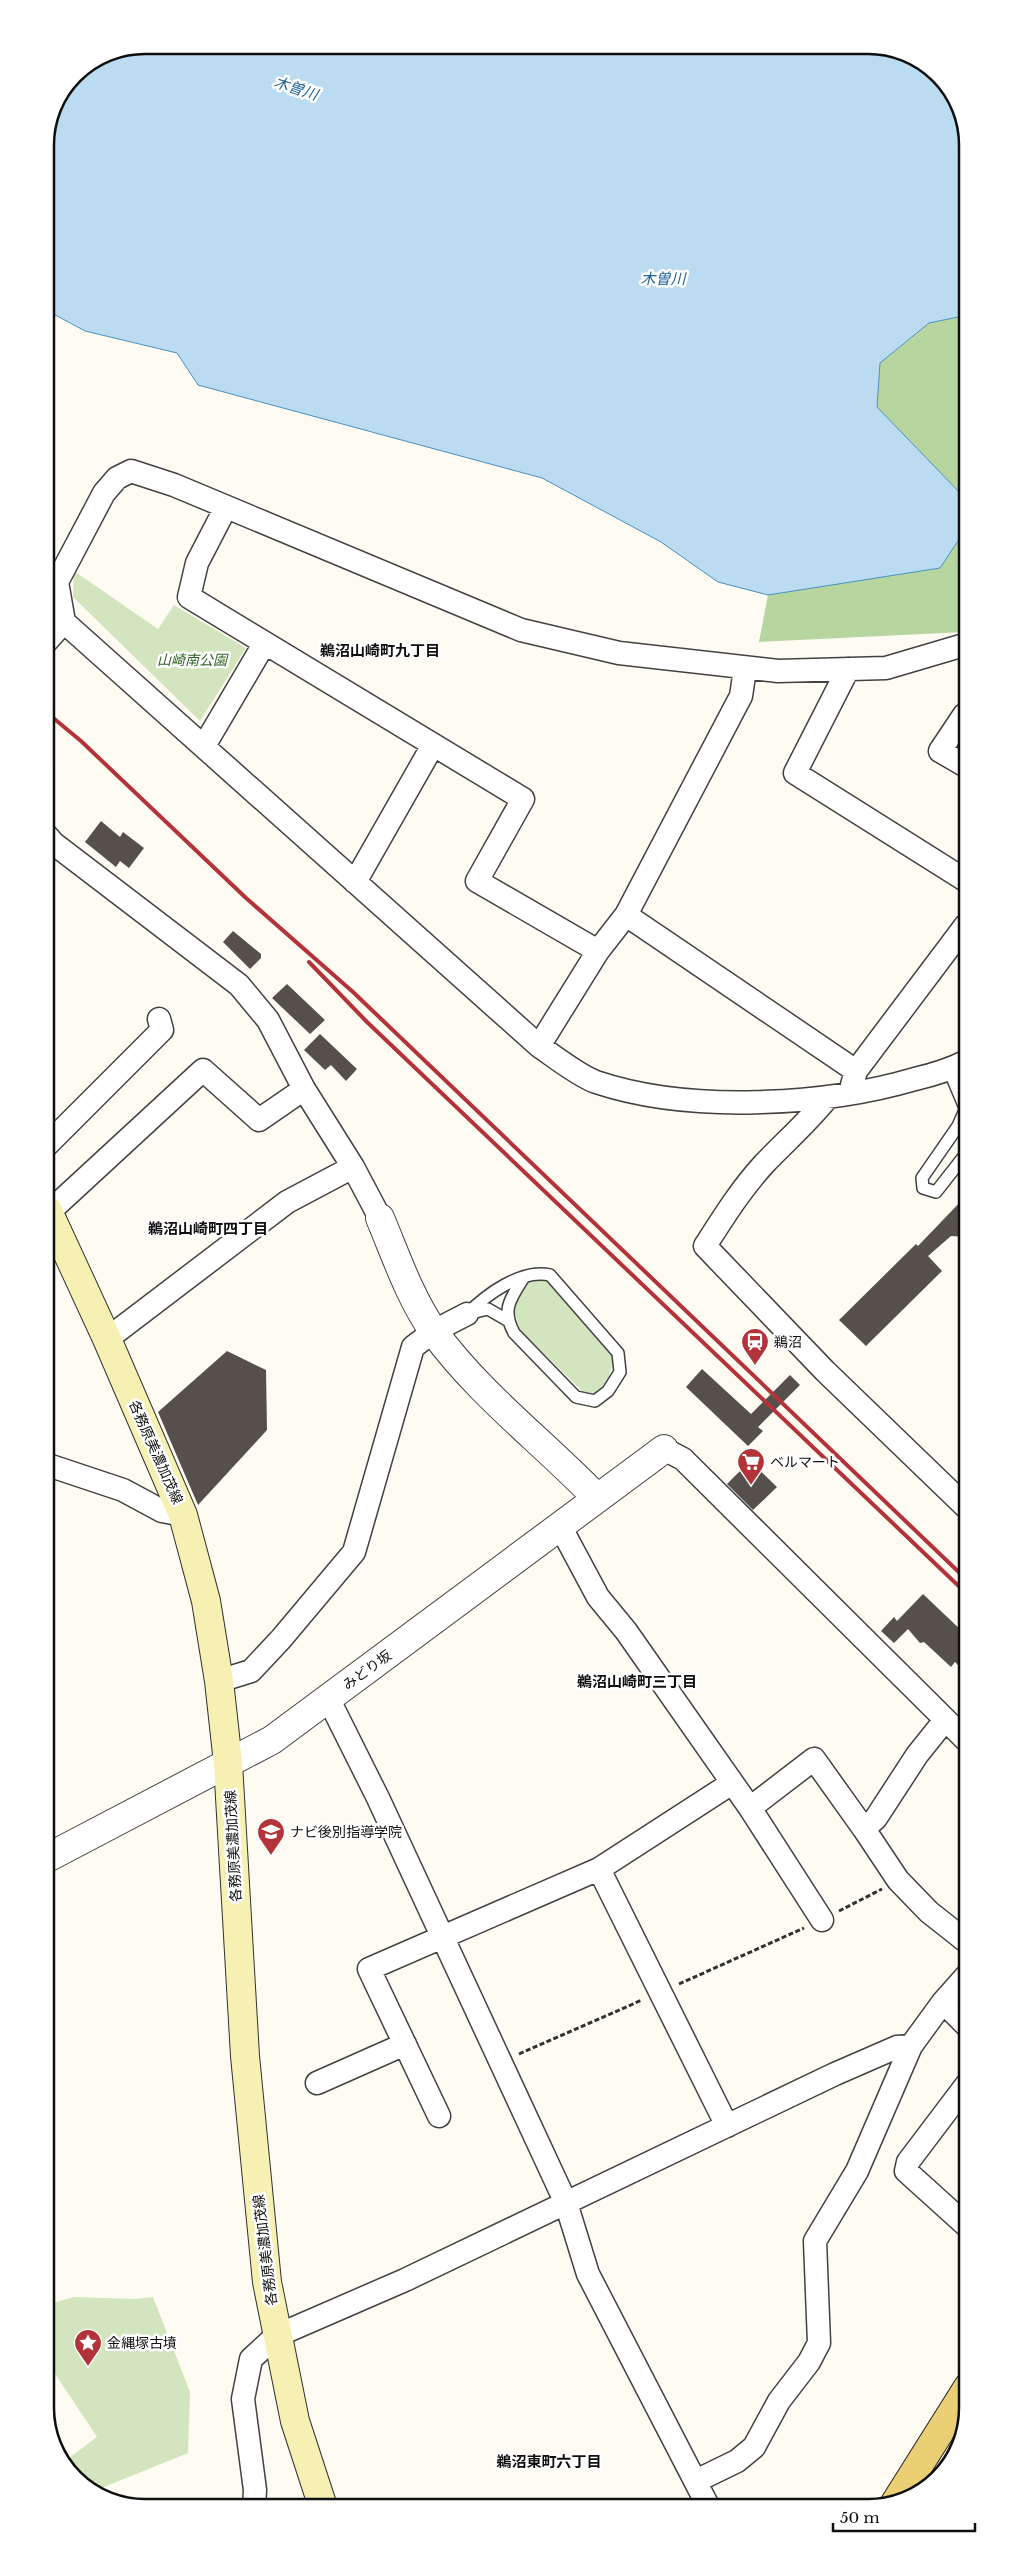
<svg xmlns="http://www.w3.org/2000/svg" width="1013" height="2553" font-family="'Libre Baskerville','Noto Sans JP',serif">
<rect width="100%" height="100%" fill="#fefbf2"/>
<path fill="#d2e5be" d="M74 571 158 629 174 605 246 648 200 721 73 597Z
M539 1280 549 1281 613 1355C612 1373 608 1383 593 1394L583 1392 519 1329 513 1305 528 1283Z
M74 2297 136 2299 153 2297 190 2392 188 2453 94 2491 84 2487 65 2461 97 2437 50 2366V2304Z"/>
<path fill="#b7d59f" d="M963 316 964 497 877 407 880 363 929 323Z
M964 532V632L759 642 768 595 940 568Z"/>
<path fill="#bbdcf0" stroke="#4990c1" d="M144 45H875L929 66 963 113V316L929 323 880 363 877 407 964 497V532L940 568 768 595 718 582 661 542 542 478 198 385 177 353 85 331 46 310 45 138 55 101 74 74 107 52Z"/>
<path fill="#56504c" d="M101 821 120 837 123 832 144 848 129 868 120 861 116 867 85 842Z
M233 931 261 954V958L250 969 223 942Z
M287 984 325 1020 310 1034 272 998Z
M320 1034 357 1069 346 1081 331 1065 325 1070 304 1050Z
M965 1197V1237L951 1236 928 1256 942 1271 866 1346 839 1320 916 1244 918 1246Z
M227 1351 266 1370 267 1430 198 1505 158 1412Z
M702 1369 751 1414 790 1375 800 1385 758 1427 763 1431 748 1446 686 1387Z
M750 1461 777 1487 753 1510 727 1484Z
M923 1594 964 1633 960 1637 966 1644V1673L955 1662 951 1667 924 1642 920 1643 908 1629 894 1643 881 1631 894 1617 897 1621Z"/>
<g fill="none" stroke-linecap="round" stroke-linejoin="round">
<defs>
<path id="service" d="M949 1070 965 1108
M965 1110 958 1126 922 1178 923 1188 936 1192 965 1155
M467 1314C487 1294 521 1269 550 1275L618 1353 620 1372 608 1391 595 1401 576 1397 514 1333C501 1309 511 1298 524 1277
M467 1314 488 1309 507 1320"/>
<path id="minor" d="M226 507 197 563 189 597 523 799 477 881 598 951
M46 610 64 622 539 1046C555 1057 579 1076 596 1082 688 1113 823 1106 915 1079 932 1075 949 1070 965 1062
M46 642 64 622 57 582 104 493 117 478 131 471 174 485 521 630 619 653 778 671 886 668 964 645
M745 669 741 696 626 915 856 1071
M848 669 795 773 965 880
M964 715 940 751 964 765
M204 746 264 644
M47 836 53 843 239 985 268 1020 304 1089 353 1167 380 1218
M355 882 433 745
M539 1046 598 951 626 915
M852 1085 856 1071 965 926
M828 1097C808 1122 785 1142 764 1164 741 1189 723 1218 705 1246L825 1371 966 1507
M47 1145 162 1030 159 1019
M48 1213 203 1070 259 1120 304 1089
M107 1339 287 1202 353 1167
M664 1449 683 1459 966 1740
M48 1465 123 1490 162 1511 183 1515
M560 1526 598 1597 626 1631 750 1808 814 1759 864 1829 898 1880 929 1912 967 1942
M219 1681 251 1671 281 1639 354 1552 413 1347 434 1331 467 1314
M328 1698 378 1798 566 2203 588 2274 707 2504
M750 1808 822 1920
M864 1829 876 1818 917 1755 945 1720
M599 1869 727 2126
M943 2002 967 2026
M317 2083 405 2044
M967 2084 908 2162 906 2171 968 2227
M439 2116 369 1969 599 1869 732 1783
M696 2481 737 2461 754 2447 779 2401 809 2362 819 2343 815 2241 857 2171 911 2046 943 2002 967 1975
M254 2507 255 2490 243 2399 251 2359 276 2336 405 2280 835 2074 897 2047 911 2046"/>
<path id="tertiary" d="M380 1218C396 1256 410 1298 434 1332 479 1394 544 1443 597 1498
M49 1857 272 1740 664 1449"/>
<path id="secondary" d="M48 1211 107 1339 183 1515 206 1601 219 1681 228 1763 245 2056 267 2282 295 2421 323 2507"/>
<path id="primary" d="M895 2503 968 2387"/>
</defs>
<use href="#service" stroke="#424242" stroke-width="14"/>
<use href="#minor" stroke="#424242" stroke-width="25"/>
<use href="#tertiary" stroke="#424242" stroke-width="30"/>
<use href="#secondary" stroke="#313131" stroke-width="30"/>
<use href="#primary" stroke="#202020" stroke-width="30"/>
<path stroke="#313131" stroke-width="3" stroke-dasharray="5 2.5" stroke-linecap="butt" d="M839 1911 882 1889
M679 1984 804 1928
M519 2054 642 2000"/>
<use href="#service" stroke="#fff" stroke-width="11"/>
<use href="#minor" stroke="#fff" stroke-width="22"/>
<use href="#tertiary" stroke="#fff" stroke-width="28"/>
<use href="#secondary" stroke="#f7f0b3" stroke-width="28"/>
<use href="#primary" stroke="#ebcf74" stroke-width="28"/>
<path stroke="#b23339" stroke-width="4" d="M46 712 81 741 246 898 353 992 966 1579
M309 962 367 1022 966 1593"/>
</g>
<defs>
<symbol id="station-pin" viewBox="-11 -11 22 30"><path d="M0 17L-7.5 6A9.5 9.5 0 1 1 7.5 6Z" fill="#b23339" stroke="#fff"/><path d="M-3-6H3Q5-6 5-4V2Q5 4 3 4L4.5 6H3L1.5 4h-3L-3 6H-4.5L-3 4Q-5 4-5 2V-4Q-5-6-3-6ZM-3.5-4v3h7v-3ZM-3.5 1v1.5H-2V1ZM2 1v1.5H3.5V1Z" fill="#fff"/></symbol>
<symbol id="supermarket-pin" viewBox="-11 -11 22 30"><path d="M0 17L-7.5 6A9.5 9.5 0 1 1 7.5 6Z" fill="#b23339" stroke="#fff"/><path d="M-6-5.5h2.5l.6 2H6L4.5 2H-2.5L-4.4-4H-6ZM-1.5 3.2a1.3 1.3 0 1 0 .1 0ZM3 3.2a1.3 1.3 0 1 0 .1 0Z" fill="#fff"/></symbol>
<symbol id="school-pin" viewBox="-11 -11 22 30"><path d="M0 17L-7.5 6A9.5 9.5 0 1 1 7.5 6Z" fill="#b23339" stroke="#fff"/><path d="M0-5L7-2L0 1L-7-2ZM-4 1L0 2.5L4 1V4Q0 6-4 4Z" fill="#fff"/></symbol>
<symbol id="sight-pin" viewBox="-11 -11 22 30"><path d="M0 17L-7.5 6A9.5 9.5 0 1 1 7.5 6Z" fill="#b23339" stroke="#fff"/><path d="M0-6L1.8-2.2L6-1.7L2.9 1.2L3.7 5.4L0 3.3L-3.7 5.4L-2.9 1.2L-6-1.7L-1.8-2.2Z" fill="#fff"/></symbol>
</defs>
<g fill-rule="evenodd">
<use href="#station-pin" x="739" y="1326" width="32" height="43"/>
<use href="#supermarket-pin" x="735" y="1446" width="32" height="43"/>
<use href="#school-pin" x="255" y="1816" width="32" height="43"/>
<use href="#sight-pin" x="72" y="2327" width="32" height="43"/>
</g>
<g text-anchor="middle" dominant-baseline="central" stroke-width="5" stroke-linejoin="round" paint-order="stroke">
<g font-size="14" font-style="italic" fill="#316125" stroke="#fff">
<text x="192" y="660">山崎南公園</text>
</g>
<g font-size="14" fill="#0f0f0f" stroke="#fff" text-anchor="start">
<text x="774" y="1342">鵜沼</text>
<text x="770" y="1462">ベルマート</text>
<text x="290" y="1832">ナビ後別指導学院</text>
<text x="107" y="2343">金縄塚古墳</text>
</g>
<g font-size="14" fill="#0f0f0f" stroke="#fff">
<text transform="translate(156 1452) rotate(66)">各務原美濃加茂線</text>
<text transform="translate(367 1670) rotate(-36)">みどり坂</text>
<text transform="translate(233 1846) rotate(-93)">各務原美濃加茂線</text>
<text transform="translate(265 2250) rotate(-97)">各務原美濃加茂線</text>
</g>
<g font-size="15" font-style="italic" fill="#236395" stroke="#fff">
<text transform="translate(296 88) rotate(18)">木曽川</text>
<text x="663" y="278">木曽川</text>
</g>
<g font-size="15" font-weight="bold" fill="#0f0f0f" stroke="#fff">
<text x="380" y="650">鵜沼山崎町九丁目</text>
<text x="208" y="1228">鵜沼山崎町四丁目</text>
<text x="637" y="1681">鵜沼山崎町三丁目</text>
<text x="549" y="2461">鵜沼東町六丁目</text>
</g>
</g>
<path d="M0 0H1013V2553H0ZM145 54H868A91 91 0 0 1 959 145V2408A91 91 0 0 1 868 2499H145A91 91 0 0 1 54 2408V145A91 91 0 0 1 145 54Z" fill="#fff" fill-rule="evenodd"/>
<path fill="none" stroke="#0f0f0f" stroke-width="2.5" d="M145 54H868A91 91 0 0 1 959 145V2408A91 91 0 0 1 868 2499H145A91 91 0 0 1 54 2408V145A91 91 0 0 1 145 54Z"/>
<path d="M833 2523v8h142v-8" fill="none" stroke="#0f0f0f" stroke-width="2.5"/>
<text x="840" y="2523" font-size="15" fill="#0f0f0f" stroke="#ffffff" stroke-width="4" paint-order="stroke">50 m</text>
</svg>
